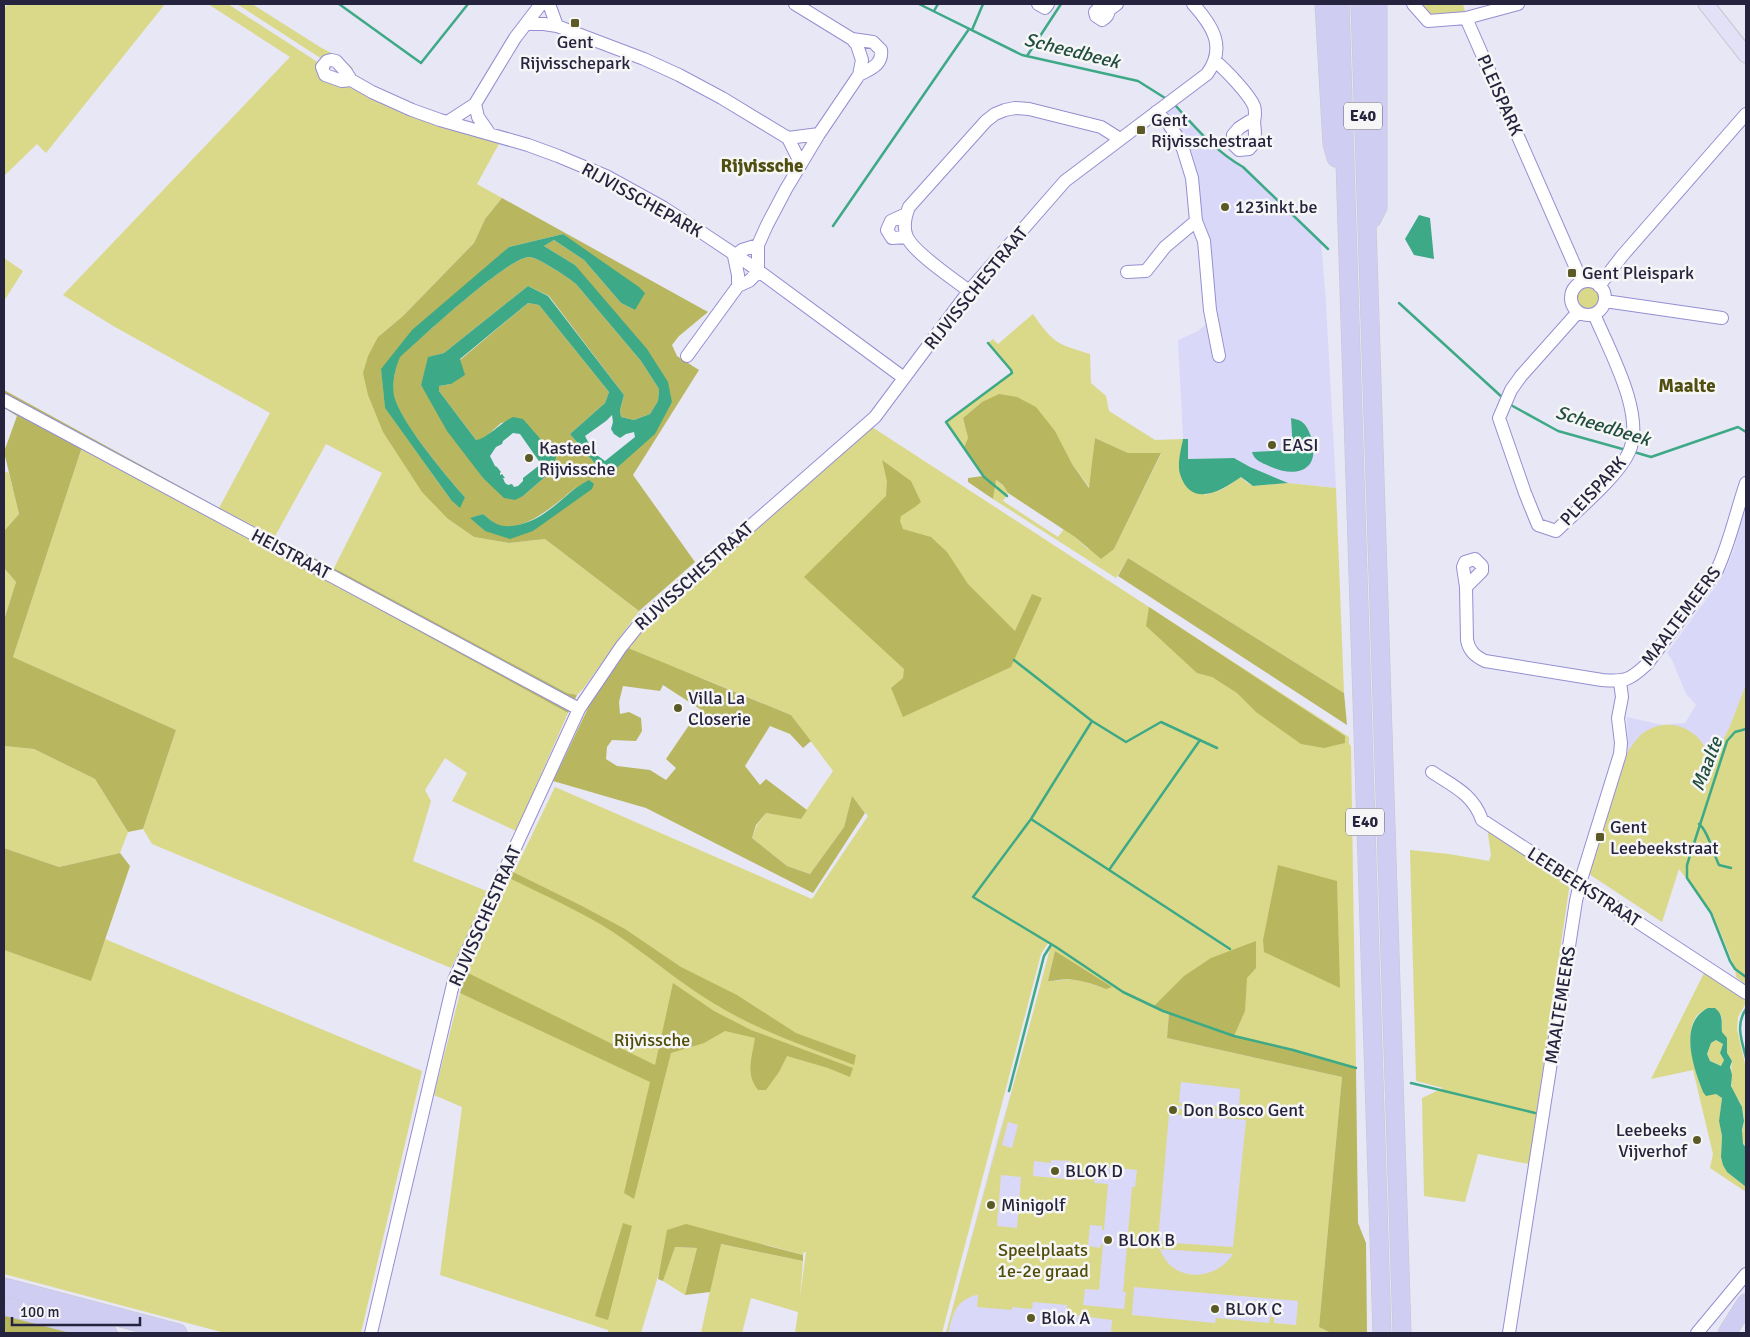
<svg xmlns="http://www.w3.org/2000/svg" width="1750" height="1337" font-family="Signika,sans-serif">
<rect width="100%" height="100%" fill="#e7e7f5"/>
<path fill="#dad8f8" d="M1175 105 1203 135 1231 161 1243 167 1321 241 1326 303 1336 488 1288 483 1250 467 1234 458 1188 459V439H1183L1178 340 1198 331 1207 323 1199 242 1187 179 1178 151 1171 138 1158 119Z
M1746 501V684L1730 726 1710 765 1662 922 1589 874 1628 751 1627 717 1662 725 1685 723 1696 705 1686 694 1672 660 1667 653 1715 587 1727 567 1734 549Z
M1051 945 1123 992 1169 1013 1167 1038 1342 1077 1319 1327 1331 1333H946L996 1144 1020 1063Z"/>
<path fill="#dad98a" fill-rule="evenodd" d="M8 4H165L46 153 37 144 4 176V9Z
M208 4H228L319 63 334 83 349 87 393 108 500 142 477 184 502 198 485 219 474 243 403 316 378 337 448 519 474 537 509 543 545 539 639 611 583 689 577 695 567 693 334 568 382 473 326 444 274 538 219 508 270 413 115 327 63 295 290 57Z
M237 4H252L320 47 341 58 353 68 351 71 322 59Z
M1417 4H1463L1466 15 1431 18Z
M4 258 23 271 4 301Z
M1575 299a13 13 0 1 1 26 0a13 13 0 1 1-26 0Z
M1033 314C1053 343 1057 344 1090 354L1091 383 1106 396 1109 411 1155 440 1183 439 1180 459 1205 495 1223 489 1241 477 1246 482 1253 486 1288 483 1336 488 1344 693 1128 558 1116 578 993 499 995 480 1003 485 1008 493 1003 501 1058 537 1064 529 1075 537 1088 549H1114L1161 454 1128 453 1095 438 1090 488 1072 464 982 402 963 418 968 438 964 447 946 422 1012 373 1011 370 988 343 993 339 998 344Z
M872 427 1349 737V744L1351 746 1356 1068 1234 1036 1235 1033 1154 1006 1169 1013 1167 1038 1342 1077 1319 1327 1331 1333H1111L1112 1320 1067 1314V1305L1033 1302 1032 1309 1012 1307V1310L977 1307 978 1295H976C954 1302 954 1313 948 1333H946C980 1204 1017 1075 1051 945L1048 943 1041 954 942 1333H795L798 1312 751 1298 742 1333H701L720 1244 803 1261 800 1296 806 1252H804L803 1255 767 1245 671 1233 641 1333H608V1330L440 1275 462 1107 434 1095 460 993 462 994 469 974 466 972 555 787 812 899 868 816 852 797 844 827 810 874 787 866 752 838 757 825 766 813 801 818 833 771 791 715 704 679 627 651 628 648 656 614ZM1055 951 1106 989 1084 981 1066 979 1057 981H1048ZM1181 1082 1240 1089 1239 1109 1179 1103ZM1172 1105 1232 1112 1235 1111 1244 1112V1118L1172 1108ZM1169 1114 1246 1120 1233 1247 1158 1242ZM1008 1122 1018 1125 1012 1148 1002 1145ZM1051 1160 1071 1161V1164L1077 1165 1076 1180 1033 1176 1034 1161 1051 1163ZM1095 1166 1137 1170 1135 1187H1132L1123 1292H1126L1124 1309 1083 1305 1085 1289 1099 1290 1103 1244H1101L1100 1248 1088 1246 1090 1225 1102 1226V1230H1104L1108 1184 1094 1183ZM1001 1175 1021 1177 1017 1228 997 1226ZM1160 1249 1233 1254C1215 1282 1172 1283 1160 1249ZM1134 1287 1298 1301 1296 1325 1274 1323V1317H1270L1269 1323 1216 1318 1215 1323 1132 1315Z
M82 447 568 713 516 831 452 801 467 773 445 758 425 790 431 801 413 861 489 892 451 968 152 844 143 829 176 730 13 657Z
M4 471 9 473 19 514 4 531Z
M4 568 16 582 4 620Z
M1746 684V985L1736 977 1735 968 1712 912 1679 869 1662 922 1589 874 1628 751C1634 743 1640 733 1650 729 1669 719 1694 727 1704 746 1708 751 1709 758 1711 764L1730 726Z
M4 746 34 749 95 779 128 832 120 853 59 867 4 848Z
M1487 827 1570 882 1529 1164 1478 1154 1465 1202 1424 1196 1422 1098 1443 1088 1416 1081 1410 850 1449 854 1489 861 1491 855Z
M105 939 422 1071 361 1333H225L4 1274V950L91 980Z
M1705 971 1746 999V1003L1738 1017 1737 1029 1746 1068V1147C1737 1139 1745 1127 1744 1117 1743 1112 1742 1107 1740 1102 1737 1097 1733 1093 1732 1088 1731 1084 1731 1065 1732 1061L1727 1053V1042L1722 1032V1017L1715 1008C1675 1009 1694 1071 1703 1092L1716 1094 1722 1098 1719 1121 1722 1136 1721 1157 1727 1172 1746 1187V1192L1710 1168 1713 1154 1693 1070 1651 1079Z
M1716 1040 1723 1044 1720 1053 1724 1060 1721 1066 1710 1061 1707 1054 1711 1043Z
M674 1247 697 1248 685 1295 663 1281Z"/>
<path fill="#b8b75f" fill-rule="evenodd" d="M502 198 708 312 679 336 672 345 677 356 699 370 633 475 695 562 639 611 545 539 509 543 474 537 448 519 422 492 383 432 368 395 363 373 368 356 378 337 403 316 474 243 485 219ZM563 234 635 310 621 303 584 260 554 240 544 246 575 265 672 402 603 473 570 434 605 403 609 392 539 305 528 303 460 360 451 384 439 386V391L476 440H482L501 423 523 419 553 470 523 496 483 478 421 385 429 357 444 353 528 286 549 296 624 395 620 410 621 417 634 420 650 414 658 401 659 389 641 361 576 284C569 278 539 258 530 257 510 255 419 340 399 357 395 369 392 382 394 395 399 420 447 477 465 497L451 500 385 408 381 369 509 247ZM577 486 533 531H485L471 518 483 514C486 517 491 521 495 524 521 537 560 501 577 486Z
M4 390 274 538 334 568 567 693 577 695 568 713 82 447 13 657 176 730 143 829 128 832 95 779 34 749 4 746V620L16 582 4 568V531L19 514 4 452 17 416 4 408Z
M999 394 1017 397 1036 407 1055 431 1072 464 1089 488 1095 438 1128 453H1161L1114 549 1101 559 1075 537 1008 493 1003 485 996 480 993 499 968 482V478L983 476 964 447 968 438 963 418 982 402Z
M882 460 911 481 921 502 915 507 901 516 900 521 903 529 931 537 947 552 968 584 1015 631 1032 594 1042 598 1011 667 903 717 891 688 903 678 904 669 804 577 886 496 887 481Z
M1128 558 1344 693 1347 725 1118 576Z
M1149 607 1345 736V743L1324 748 1301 744 1256 712 1237 693 1212 677 1197 673 1146 626Z
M628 648 791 715 811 741 803 748 790 734 770 726 745 766 760 785 766 779 807 810 801 819 766 813 756 825 752 838 787 866 810 874 844 827 852 796 865 813 813 893 646 808 553 781 591 702ZM663 685 700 709 666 759 676 768 666 780 650 770 617 766 606 759 607 747 612 740 636 741 642 731 641 718 629 712 620 714 619 702 623 686 660 691Z
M4 848 59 867 120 853 130 866 91 981 4 950Z
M1278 865 1337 881 1340 988 1264 952 1263 940Z
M513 872 580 905 625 929 681 967 737 995 796 1033 856 1055 854 1065C811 1048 765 1033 725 1010 685 988 651 957 613 932 580 911 544 895 509 878Z
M1256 941V968L1247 978 1245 1011 1234 1036 1293 1050 1356 1068 1358 1223 1366 1243 1367 1333H1331L1319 1327 1342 1077 1167 1038 1169 1013 1154 1006 1184 976 1211 958Z
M1055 951 1112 987 1106 989C1092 983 1083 981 1068 979 1062 979 1055 981 1048 981Z
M466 972 655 1065 673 983 714 1011 751 1030 853 1068 850 1077 828 1068 787 1056 779 1072 766 1090H758C745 1074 752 1057 755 1038L725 1031 704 1043 671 1053 634 1199 624 1193 650 1082 460 993Z
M623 1223 632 1226 608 1320 595 1316Z
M686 1224 803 1255V1261L721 1244 710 1292 685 1295 697 1248 675 1247 663 1281 658 1279 667 1230Z
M4 1315 71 1333H4Z"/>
<path fill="#3ea986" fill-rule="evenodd" d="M1419 215 1430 218 1434 259 1414 255 1405 239Z
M563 234 639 287 645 293 635 310 621 303 584 260 554 240 544 246 575 265 647 349 668 382 672 402 655 434 611 473H603L570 434 605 403 609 392 539 305 528 303 460 359 465 375 451 384 439 386V391L476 440C485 440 502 422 513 417L523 419 556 457 553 470 523 496 515 500 504 498 483 478 447 431 421 385 428 357 444 353 528 286 548 296 624 395 620 410 621 417 634 420 650 414 658 401 659 389 641 361 576 284C569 278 539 258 530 257 510 255 419 340 400 357 395 369 392 382 394 395 399 420 447 477 465 497L460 508 451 500 385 408 381 369 412 330 509 247ZM612 415 613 422 611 429 614 434 620 438 626 434 634 432 635 437 605 461 594 453 585 436 606 421ZM513 433 520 434 541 464 523 478V481L518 486 514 487 512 484 508 485 505 483 503 478H505L502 474 500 475V473L501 472 497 467 495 466 490 456 496 447 502 444 503 441Z
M1291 418C1295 419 1300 420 1302 422 1307 425 1310 434 1312 439 1320 472 1295 478 1269 466 1262 463 1254 460 1252 452L1293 450Z
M1183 439H1188V459L1234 458 1250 467 1288 483 1253 486 1241 477C1221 491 1191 509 1180 474 1177 464 1181 449 1183 439Z
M589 480 594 484 592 489 533 531 510 539 485 531 470 518 483 514C487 517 491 521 495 523 510 532 537 520 549 510 563 500 573 488 589 480Z
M1708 1008H1715C1724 1015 1721 1022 1722 1032L1727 1038V1053L1732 1061 1730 1067 1732 1075 1731 1086 1742 1107 1744 1121 1742 1130 1743 1144 1746 1147V1187L1727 1172 1723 1165 1721 1157 1722 1136 1719 1121 1722 1098 1716 1094 1706 1096 1703 1092C1693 1067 1678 1023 1708 1008ZM1716 1040 1723 1044 1720 1053 1724 1060 1721 1066 1710 1061 1707 1054 1711 1043Z"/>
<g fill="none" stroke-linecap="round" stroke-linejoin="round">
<path stroke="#3ea986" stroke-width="2.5" d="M339 4 421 63 468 4
M919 4 1022 55 1138 81 1165 98
M934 11 938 4
M972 30 983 4
M1027 56 1061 4
M1175 105C1195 127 1216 152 1243 167L1328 249
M833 226 969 29
M1399 303 1503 398
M988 343 1011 370 1012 373 946 422 984 477 1007 496
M1509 404 1558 431 1626 450
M1634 452 1651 457 1738 427 1746 432
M1014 660 1092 721
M1746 729 1735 732 1727 741 1687 865V878L1711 913 1730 961 1735 969 1746 977
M1217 748 1161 722 1126 742 1092 721 1031 819 973 897 1056 947 1123 992 1163 1011 1234 1036 1293 1050 1356 1068
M1031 819 1230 949
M1699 824C1707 829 1714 855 1719 865L1731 868
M1109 870 1200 740
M1746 1009C1735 1025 1742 1041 1746 1058
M1411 1083 1535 1113
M1009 1091 1044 956 1051 945"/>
<defs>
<path id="minor" d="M549 4 557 26
M1038 4 1045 8 1048 4
M1413 4 1428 21 1466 18 1518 4
M1109 10C1108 15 1107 17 1102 20L1096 16 1095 12 1100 7 1109 10 1117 4
M1466 18 1582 282
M526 24H544L557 26 644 59 679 75 722 98 788 138 801 164
M852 39 873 42 881 50C883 65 870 69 859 75
M1215 61C1225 69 1249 94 1254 106 1256 112 1255 116 1254 122
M351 80 342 81 325 75 322 67 327 61 331 60 336 61 346 72 351 80 372 92 412 110 440 120 528 145 558 156 606 176 664 208 704 234 749 264 904 378
M475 104 478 117 489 133
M1156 112 1168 123 1176 135 1183 149 1192 178 1196 221 1204 241 1210 310 1219 356
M449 121 475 104 515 38 541 4
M1250 121 1254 122C1255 131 1257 142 1249 149L1239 150 1233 144V135L1239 128Z
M788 138 819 134
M906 214 891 221 887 230 892 238 907 237
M1127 272 1146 271 1165 247 1196 221
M1571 298a17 17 0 1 1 34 0a17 17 0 1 1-34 0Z
M738 286V275L734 256 742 250 758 245
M1599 286 1622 256 1746 114
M969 291C955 280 914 253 907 237 903 228 905 217 909 207L986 121 995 114 1005 110 1015 108 1029 109 1101 127 1120 139
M1605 301 1722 318
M1578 312 1521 376 1511 390 1499 418 1525 493 1538 525 1556 531C1576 511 1618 477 1629 452 1646 415 1609 350 1594 314
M687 356 738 286 749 281 758 272V245L767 225 786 189 819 134 859 75 862 60 857 45 852 39 795 4
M4 400 579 709
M1466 587 1463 567 1465 562 1475 559 1482 566V571L1466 587 1467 640C1469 651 1475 656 1485 661L1602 680C1625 682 1630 680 1647 664L1717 570C1730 542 1736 512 1746 483
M1432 772C1453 786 1473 794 1482 820L1746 993
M371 1333 454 980 579 709 621 647 642 621 875 417 969 291 1065 181 1207 74C1227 47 1212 25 1193 4
M1509 1333 1576 901 1580 883 1620 754 1621 743 1618 718 1622 697 1620 682
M1697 1333 1746 1274"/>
<path id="major" d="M1706 4 1746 55"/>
<path id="highway" d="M1324 4 1332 144 1336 158
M1340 4 1382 1333
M1360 4 1402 1333
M1372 219 1378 207V4
M4 1287 178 1333
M4 1306 108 1333
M1727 1333 1746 1303"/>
</defs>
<use href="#minor" stroke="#958fd2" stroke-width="14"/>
<use href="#major" stroke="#c7c6cd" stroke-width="17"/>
<use href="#highway" stroke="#c7c6cd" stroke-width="19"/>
<use href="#minor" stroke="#fff" stroke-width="12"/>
<use href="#major" stroke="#e2e1f7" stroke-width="15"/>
<use href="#highway" stroke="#cfcdf2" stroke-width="18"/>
</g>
<g fill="#5b5a26" stroke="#f6f6f6" stroke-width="2">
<rect x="570" y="18" width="10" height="10" rx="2.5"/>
<rect x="1136" y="125" width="10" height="10" rx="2.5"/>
<circle cx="1225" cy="207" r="5"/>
<rect x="1567" y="268" width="10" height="10" rx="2.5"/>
<circle cx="1272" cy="445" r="5"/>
<circle cx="529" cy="458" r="5"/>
<circle cx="678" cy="708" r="5"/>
<rect x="1595" y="832" width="10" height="10" rx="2.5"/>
<circle cx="1173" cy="1110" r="5"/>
<circle cx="1697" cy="1140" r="5"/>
<circle cx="1055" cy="1171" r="5"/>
<circle cx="991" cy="1205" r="5"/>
<circle cx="1108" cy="1240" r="5"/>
<circle cx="1215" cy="1309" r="5"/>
<circle cx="1031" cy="1318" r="5"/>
</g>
<g text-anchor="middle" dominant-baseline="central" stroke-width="5" stroke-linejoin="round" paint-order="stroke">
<g fill="#f6f6f6" stroke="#646275" stroke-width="1">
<rect x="1344" y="102.5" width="38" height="27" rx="4"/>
<rect x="1346" y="808.5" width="38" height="27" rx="4"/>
</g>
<g font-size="16" font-weight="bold" fill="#26233e">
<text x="1363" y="116">E40</text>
<text x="1365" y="822">E40</text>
</g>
<g font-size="18" fill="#26233e" stroke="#f6f6f6" text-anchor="start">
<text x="575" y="42" text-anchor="middle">Gent<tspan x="575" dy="21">Rijvisschepark</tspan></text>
<text x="1151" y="120">Gent<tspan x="1151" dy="21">Rijvisschestraat</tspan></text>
<text x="1235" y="207">123inkt.be</text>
<text x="1582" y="273">Gent Pleispark</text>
<text x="1282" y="445">EASI</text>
<text x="539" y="448">Kasteel<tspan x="539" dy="21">Rijvissche</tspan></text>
<text x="688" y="698">Villa La<tspan x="688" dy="21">Closerie</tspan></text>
<text x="1610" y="827">Gent<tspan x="1610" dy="21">Leebeekstraat</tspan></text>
<text x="1183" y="1110">Don Bosco Gent</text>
<text x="1687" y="1130" text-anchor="end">Leebeeks<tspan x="1687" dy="21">Vijverhof</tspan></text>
<text x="1065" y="1171">BLOK D</text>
<text x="1001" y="1205">Minigolf</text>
<text x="1118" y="1240">BLOK B</text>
<text x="1225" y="1309">BLOK C</text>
<text x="1041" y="1318">Blok A</text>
</g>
<g font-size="18" fill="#26233e" stroke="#f6f6f6">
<text transform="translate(1500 95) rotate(66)">PLEISPARK</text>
<text transform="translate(642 200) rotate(29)">RIJVISSCHEPARK</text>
<text transform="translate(976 288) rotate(-51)">RIJVISSCHESTRAAT</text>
<text transform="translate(1593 491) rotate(-47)">PLEISPARK</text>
<text transform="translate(291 554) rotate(28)">HEISTRAAT</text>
<text transform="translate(694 576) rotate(-42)">RIJVISSCHESTRAAT</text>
<text transform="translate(1681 616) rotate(-53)">MAALTEMEERS</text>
<text transform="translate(1584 887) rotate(33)">LEEBEEKSTRAAT</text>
<text transform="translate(485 916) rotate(-66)">RIJVISSCHESTRAAT</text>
<text transform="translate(1560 1005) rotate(-81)">MAALTEMEERS</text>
</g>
<g font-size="18" fill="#4f4d07" stroke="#f6f6f6">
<text x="652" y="1040">Rijvissche</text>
<text x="1043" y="1250">Speelplaats<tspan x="1043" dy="21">1e-2e graad</tspan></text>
</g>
<g font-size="19" font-style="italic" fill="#214e3e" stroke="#f6f6f6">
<text transform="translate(1072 51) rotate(14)">Scheedbeek</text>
<text transform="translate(1603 426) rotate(17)">Scheedbeek</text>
<text transform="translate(1707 764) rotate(-69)">Maalte</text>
</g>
<g font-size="19" font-weight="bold" fill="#504f11" stroke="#f6f6f6">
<text x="762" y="166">Rijvissche</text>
<text x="1687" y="386">Maalte</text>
</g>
</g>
<rect width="1750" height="1337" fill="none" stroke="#26233e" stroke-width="10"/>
<path d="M12 1317v8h128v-8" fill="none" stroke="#26233e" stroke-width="2.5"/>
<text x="20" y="1317" font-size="15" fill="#26233e" stroke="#f6f6f6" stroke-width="4" paint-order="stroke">100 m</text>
</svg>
